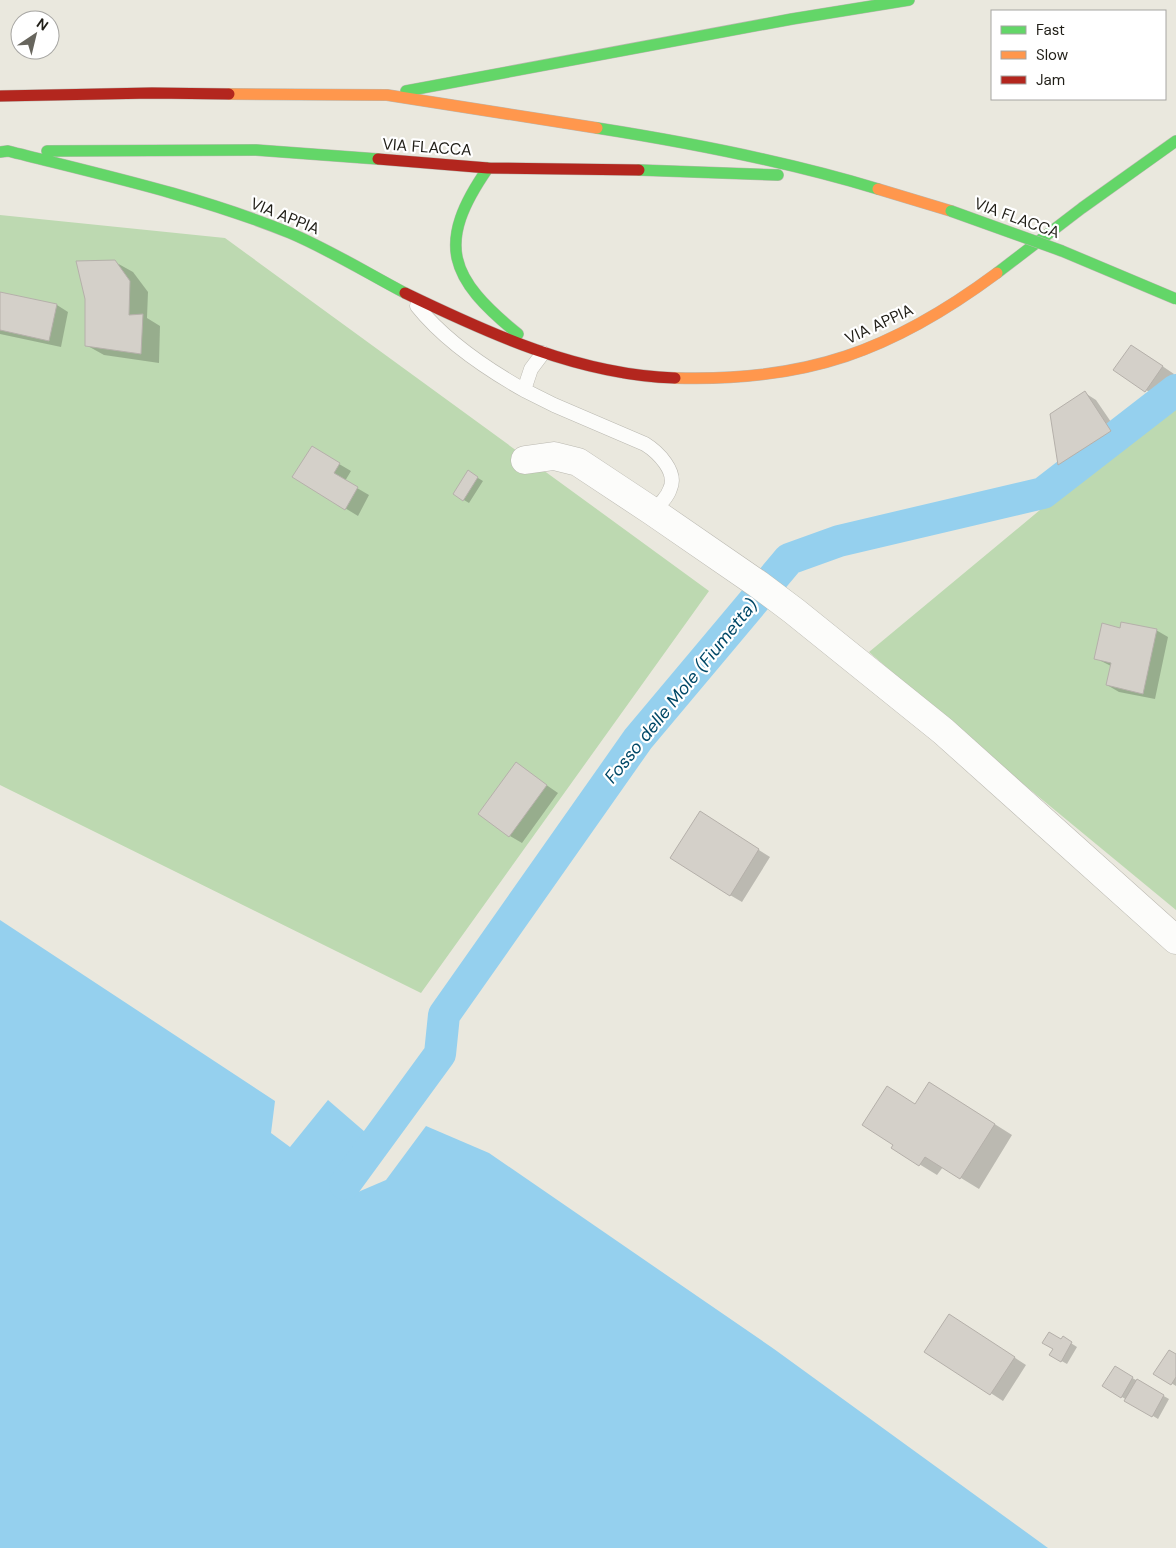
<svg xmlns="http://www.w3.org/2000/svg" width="1176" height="1548" font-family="'DM Sans',sans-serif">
<rect width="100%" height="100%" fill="#eae8de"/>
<path fill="#bdd9b1" d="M0 215 225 238 709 591 421 993 0 785Z
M1176 397V910L982 750 869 652Z"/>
<path fill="#95d0ee" d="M0 920 275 1101 271 1133 290 1147 328 1100 365 1132 334 1177 358 1192 386 1180 426 1126 489 1153 774 1349 1048 1548H0Z"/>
<path fill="#0003" d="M115 262 133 272 148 292 147 318 160 326 159 363 104 355 86 345V299Z
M0 293 57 305 68 312 61 347 0 334Z
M1143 353 1174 374 1158 397 1146 390Z
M1085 393 1096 400 1122 438 1071 471 1060 465 1052 415Z
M312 448 351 471 345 481 369 495 358 516 294 477Z
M468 472 483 481 469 503 454 494Z
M1121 629 1156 630 1168 637 1155 699 1119 692 1107 685 1111 666 1095 658Z
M516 764 558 793 522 843 510 836Z
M712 820 770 857 742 902 730 895Z
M947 1094 1012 1135 979 1189 943 1167 937 1175 893 1148 915 1105Z
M961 1323 1026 1365 1003 1401 926 1351Z
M1063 1338 1077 1347 1067 1364 1051 1355Z
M1176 1355V1386L1155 1373Z
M1115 1368 1169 1399 1158 1419 1104 1386Z"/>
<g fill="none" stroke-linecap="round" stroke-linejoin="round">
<path stroke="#95d0ee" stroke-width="32" d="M345 1184 440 1054 444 1015 638 739 789 559 839 541 1043 493 1176 390"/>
</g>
<path fill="#d4d0c9" stroke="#b5b0aa" d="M115 260 130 281 129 315 143 314 141 354 85 346V299L76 261Z
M0 292 57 304 49 341 0 330Z
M1131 345 1163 366 1145 392 1113 370Z
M1085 391 1111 431 1058 465 1050 414Z
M312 446 340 463 334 473 358 487 345 510 292 477Z
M468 470 478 477 463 501 453 494Z
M1121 622 1157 629 1143 694 1106 685 1111 663 1094 659 1102 623 1120 628Z
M516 762 547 785 509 837 478 814Z
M700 811 759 849 730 896 670 858Z
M929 1082 995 1124 960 1179 925 1157 919 1166 891 1148 893 1145 862 1125 887 1086 915 1104Z
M949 1314 1015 1357 990 1395 924 1352Z
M1049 1332 1061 1339 1063 1336 1072 1342 1061 1362 1049 1355 1053 1349 1042 1343Z
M1169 1350 1176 1354V1377L1171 1385 1153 1374Z
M1115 1366 1133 1377 1121 1398 1102 1386Z
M1137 1379 1164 1395 1152 1417 1124 1401Z"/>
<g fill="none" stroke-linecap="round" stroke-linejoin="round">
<defs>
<path id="lane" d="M417 306C445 341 485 368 524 390L531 369 543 353
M524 390 554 405 645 444C658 452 678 472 670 489 667 498 660 504 652 511"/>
<path id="street" d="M525 460 554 456 578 462 652 511 758 584 794 611 943 731 1176 940"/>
<path id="fast" d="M406 91 792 19 909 0
M597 128C692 143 786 161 878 189
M47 151 256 150 378 159
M0 152 8 151C103 175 199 196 290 233 330 250 367 273 405 293
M488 168C435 244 449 278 518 334
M639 170 778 175
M997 273 1082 208 1176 141"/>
<path id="slow" d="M229 94 387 95 597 128
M878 189 951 211
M675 378C806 382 892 351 997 273"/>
<path id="jam" d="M0 96 152 93 229 94
M378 159 488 168 639 170
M405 293C490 334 579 375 675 378"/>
</defs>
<use href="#lane" stroke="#bab8b0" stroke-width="15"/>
<use href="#street" stroke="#bab8b0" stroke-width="29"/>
<use href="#fast" stroke="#bab8b0" stroke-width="12"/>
<use href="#slow" stroke="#bab8b0" stroke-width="12"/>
<use href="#jam" stroke="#bab8b0" stroke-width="12"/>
<use href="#lane" stroke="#fcfcfa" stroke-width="14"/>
<use href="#street" stroke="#fcfcfa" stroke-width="28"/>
<use href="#fast" stroke="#63d668" stroke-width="11"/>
<use href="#slow" stroke="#ff974d" stroke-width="11"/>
<use href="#jam" stroke="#b3261e" stroke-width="11"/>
<defs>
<path id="fast-bridge" d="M951 211 1062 251 1176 299"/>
</defs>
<use href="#fast-bridge" stroke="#bab8b0" stroke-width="12" stroke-linecap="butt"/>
<use href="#fast-bridge" stroke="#63d668" stroke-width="11"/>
</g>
<g text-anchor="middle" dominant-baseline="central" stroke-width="4.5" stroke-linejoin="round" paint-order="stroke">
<g font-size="16" fill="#201e17" stroke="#fff">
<text transform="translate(427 147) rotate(4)">VIA FLACCA</text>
<text transform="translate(285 216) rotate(22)">VIA APPIA</text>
<text transform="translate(1017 218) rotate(20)">VIA FLACCA</text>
<text transform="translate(879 324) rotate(-25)">VIA APPIA</text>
</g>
<g font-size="18" font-style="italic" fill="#004867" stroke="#fff">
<text transform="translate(681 691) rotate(-51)">Fosso delle Mole (Fiumetta)</text>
</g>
</g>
<rect x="991" y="10" width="175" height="90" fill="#ffffff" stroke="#a6a5a2"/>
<rect x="1001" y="26" width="25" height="8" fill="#63d668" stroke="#a6a5a2"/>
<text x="1036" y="35" font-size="15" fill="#201e17">Fast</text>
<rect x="1001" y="51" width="25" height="8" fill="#ff974d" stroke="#a6a5a2"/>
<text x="1036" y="60" font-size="15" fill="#201e17">Slow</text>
<rect x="1001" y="76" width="25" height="8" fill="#b3261e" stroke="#a6a5a2"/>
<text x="1036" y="85" font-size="15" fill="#201e17">Jam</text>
<g transform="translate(35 35) rotate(35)"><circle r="24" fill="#ffffff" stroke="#a6a5a2"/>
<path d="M0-4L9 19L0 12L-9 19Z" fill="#67655d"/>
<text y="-8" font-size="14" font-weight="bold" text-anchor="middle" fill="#201e17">N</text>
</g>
</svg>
